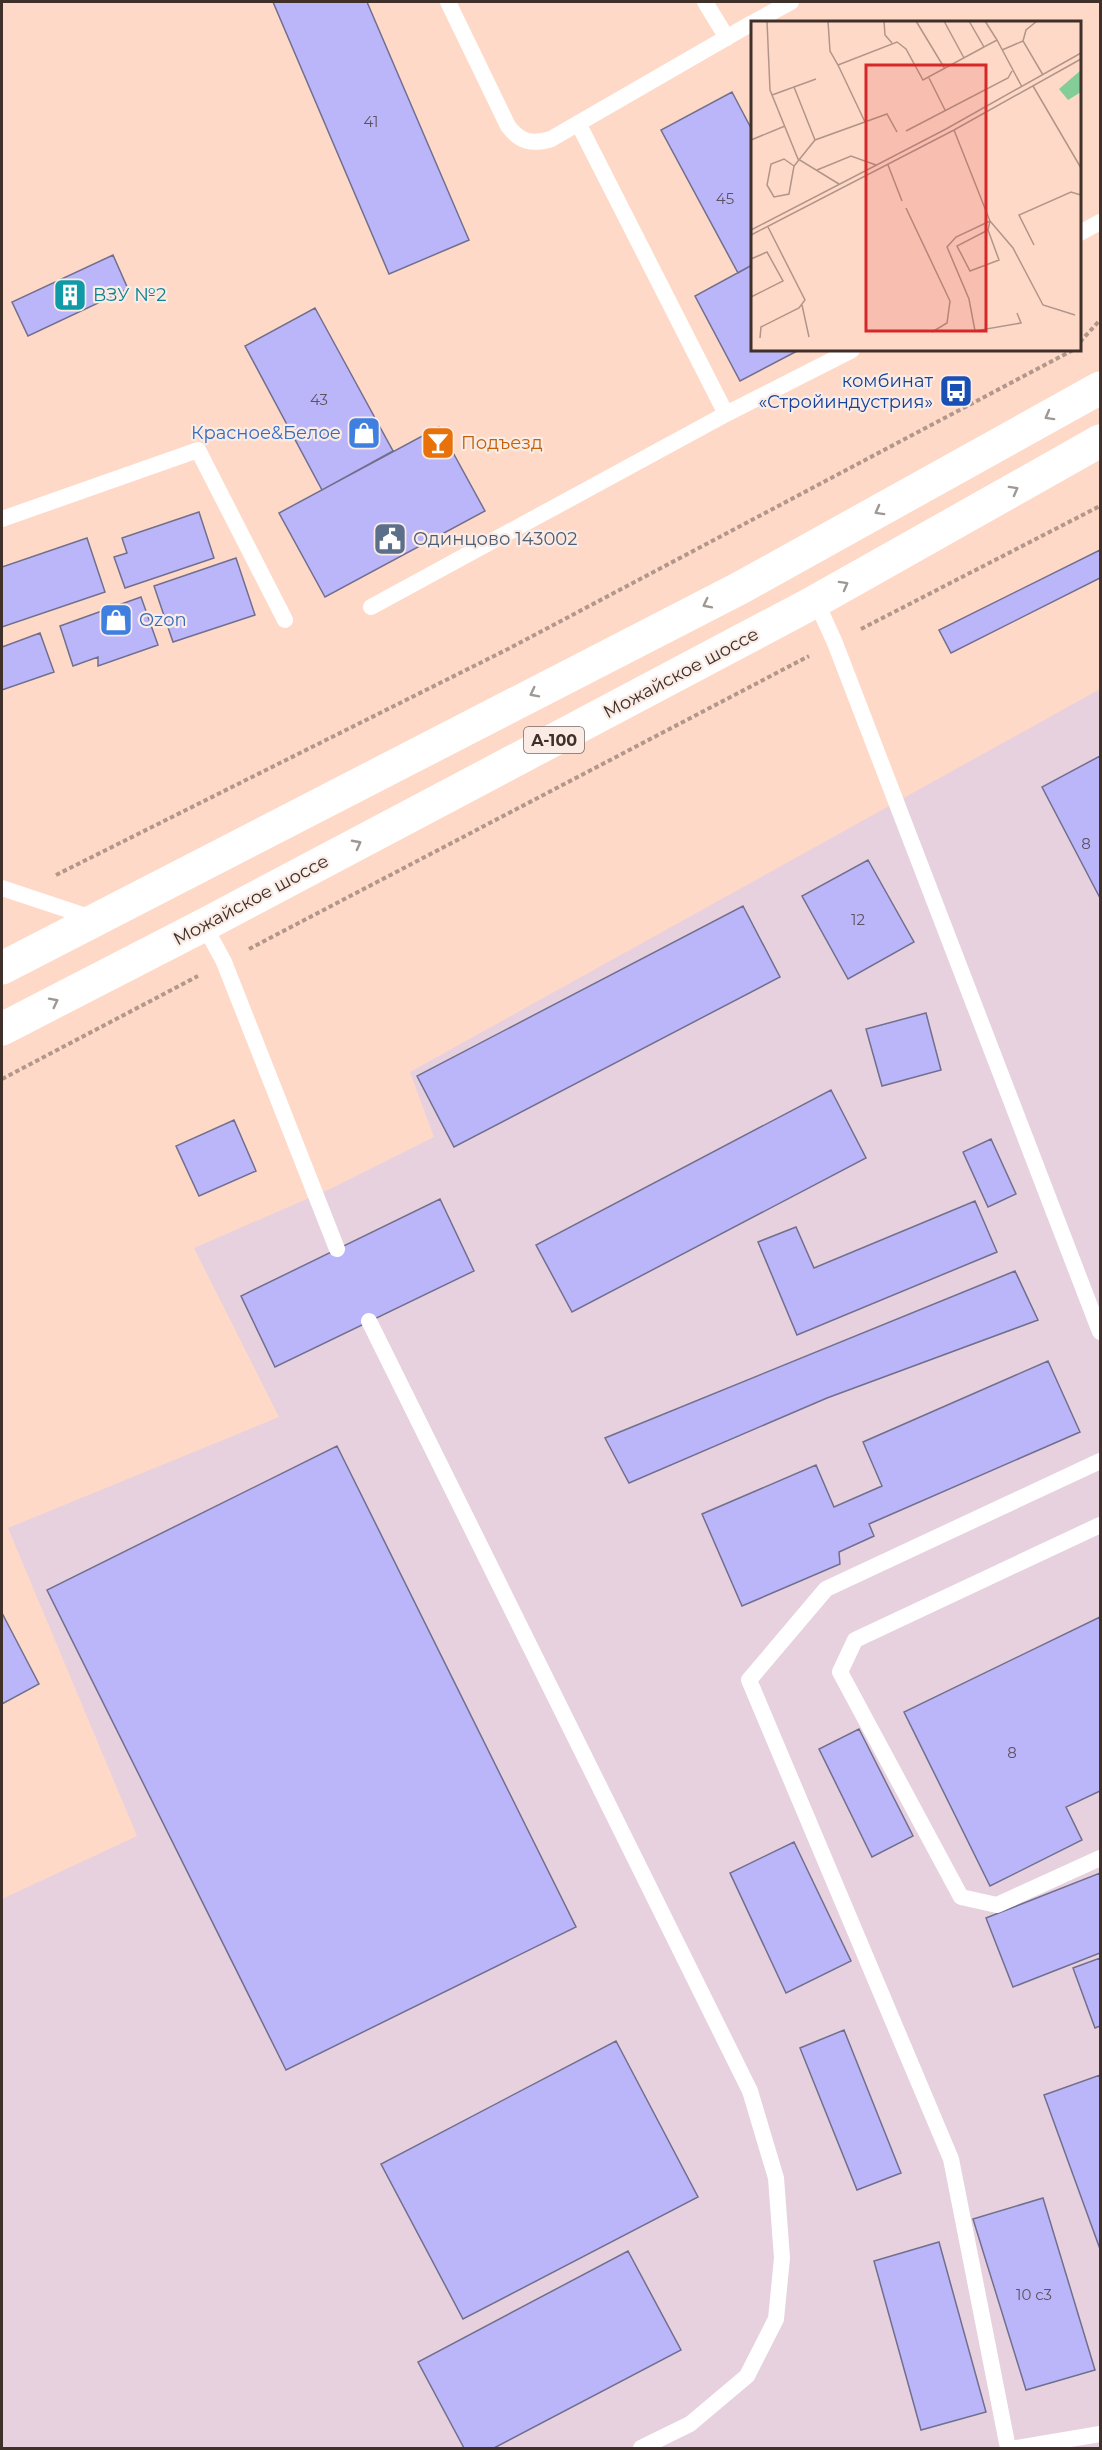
<svg xmlns="http://www.w3.org/2000/svg" width="1102" height="2450" font-family="Montserrat,sans-serif">
<rect width="100%" height="100%" fill="#fed9c8"/>
<path fill="#e7d1de" d="M1100 689V2448H2V1899L137 1836 8 1528 279 1417 194 1248 332 1188 434 1137 410 1072Z"/>
<path fill="#bbb6f9" stroke="#716f8e" stroke-width="1.5" d="M273 2H367L469 240 389 274Z
M732 92 752 130V265L738 273 661 130Z
M113 255 128 289 28 336 12 302Z
M752 265V350H799L740 381 695 296Z
M315 308 393 451 322 490 245 346Z
M439 427 485 511 325 597 279 513Z
M199 512 214 558 125 588 114 557 127 553 122 538Z
M87 538 105 592 2 627V567Z
M1100 550V578L951 653 939 630Z
M236 558 255 615 173 642 154 586Z
M141 597 158 645 98 666V657L73 666 60 626Z
M40 633 54 672 2 690V647Z
M1100 756V898L1042 787Z
M868 860 914 942 848 979 802 896Z
M743 906 780 977 454 1147 417 1076Z
M926 1013 941 1070 882 1086 866 1029Z
M831 1090 866 1158 572 1312 536 1245Z
M234 1120 256 1171 199 1196 176 1146Z
M991 1139 1016 1194 988 1207 963 1152Z
M440 1199 474 1271 275 1367 241 1296Z
M975 1201 997 1252 797 1335 758 1242 796 1227 814 1268Z
M1015 1271 1038 1320 827 1398 629 1483 605 1438Z
M1048 1361 1080 1432 869 1524 874 1536 839 1552 840 1564 742 1606 702 1514 816 1465 834 1507 882 1486 863 1442Z
M337 1446 576 1927 286 2070 47 1590Z
M2 1613 39 1684 2 1704Z
M1100 1617V1791L1066 1807 1082 1840 990 1886 904 1712Z
M859 1729 913 1836 872 1857 819 1749Z
M794 1842 851 1961 786 1993 730 1873Z
M1100 1873V1953L1013 1987 986 1918Z
M1100 1958V2026L1095 2028 1073 1968Z
M844 2030 901 2173 857 2190 800 2048Z
M616 2041 698 2197 463 2319 381 2164Z
M1100 2075V2249L1044 2095Z
M1043 2198 1095 2370 1026 2390 973 2219Z
M939 2242 986 2412 921 2430 874 2261Z
M628 2251 681 2350 494 2448H464L418 2362Z"/>
<g fill="none" stroke-linecap="round" stroke-linejoin="round">
<path stroke="#b3978a" stroke-width="4" stroke-dasharray="4.5 3" stroke-linecap="butt" d="M1080 342 1100 320
M861 629 1100 506
M56 875 508 649 1073 350
M249 949 809 656
M2 1079 198 976"/>
<path stroke="#fff" stroke-width="16" d="M448 2 508 126C520 142 532 145 551 139L752 23
M705 2 727 38
M754 22 791 2
M578 123 726 414
M1080 233 1100 222
M2 519 198 450 285 620
M816 601 835 643 1100 1332
M371 607 726 414 852 350
M2 888 95 919
M204 925 224 962 337 1249
M369 1321 750 2091 776 2178 782 2258 776 2319 747 2376 690 2424 641 2448
M1100 1525 855 1640 840 1672 961 1897 997 1905 1100 1858
M1008 2448 951 2159 749 1680 826 1589 1100 1461
M1017 2448 1100 2434"/>
<path stroke="#fff" stroke-width="33" d="M2 968 740 588 1100 388
M2 1029 204 925 816 601 1100 441"/>
</g>
<defs><path id="oneway-chevron" d="M-2-3.5L2.5 0L-2 3.5" fill="none" stroke-width="1.6" stroke-linecap="round" stroke-linejoin="round" transform="scale(1.5)"/></defs>
<g stroke="#9f9894">
<use href="#oneway-chevron" transform="translate(1049 416) rotate(151)"/>
<use href="#oneway-chevron" transform="translate(1014 490) rotate(-29)"/>
<use href="#oneway-chevron" transform="translate(879 511) rotate(151)"/>
<use href="#oneway-chevron" transform="translate(844 585) rotate(-29)"/>
<use href="#oneway-chevron" transform="translate(707 604) rotate(153)"/>
<use href="#oneway-chevron" transform="translate(534 693) rotate(153)"/>
<use href="#oneway-chevron" transform="translate(357 844) rotate(-28)"/>
<use href="#oneway-chevron" transform="translate(54 1002) rotate(-27)"/>
</g>
<defs>
<symbol id="building-square" viewBox="-11 -11 22 22"><rect x="-9" y="-9" width="18" height="18" rx="4" fill="#0f9aa8" stroke="#fbebe5"/><path d="M-4-6H4V6H1V3H-1V6H-4ZM-2.5-4.3h1.7v1.8h-1.7ZM.8-4.3h1.7v1.8H.8ZM-2.5-1h1.7V.8h-1.7ZM.8-1h1.7V.8H.8Z" fill="#fff"/></symbol>
<symbol id="bus-square" viewBox="-11 -11 22 22"><rect x="-9" y="-9" width="18" height="18" rx="4" fill="#1a4fb4" stroke="#fbebe5"/><path d="M-5-6H5V4H4V6H2V4H-2V6H-4V4H-5ZM-3.5-4V0h7V-4ZM-3.5 1.2v1.5H-2V1.2ZM2 1.2v1.5H3.5V1.2Z" fill="#fff"/></symbol>
<symbol id="shop-square" viewBox="-11 -11 22 22"><rect x="-9" y="-9" width="18" height="18" rx="4" fill="#3f7fe0" stroke="#fbebe5"/><path d="M-5-2.5h2.3a2.7 3.5 0 0 1 5.4 0H5L5.5 6h-11ZM-1.5-2.5h3a1.5 2.3 0 0 0-3 0Z" fill="#fff"/></symbol>
<symbol id="bar-square" viewBox="-11 -11 22 22"><rect x="-9" y="-9" width="18" height="18" rx="4" fill="#e8710a" stroke="#fbebe5"/><path d="M-6-5H6L.8 .8V4.5H3.5V6h-7V4.5H-.8V.8Z" fill="#fff"/></symbol>
<symbol id="civic-square" viewBox="-11 -11 22 22"><rect x="-9" y="-9" width="18" height="18" rx="4" fill="#5c6f8a" stroke="#fbebe5"/><path d="M-.6-6.5H3V-4.5H.6V-3L4-1V1h2V6H-6V1h2V-1L-.6-3ZM-1.2 2.5V6h2.4V2.5Z" fill="#fff"/></symbol>
</defs>
<g fill-rule="evenodd">
<use href="#building-square" x="51" y="276" width="38" height="38"/>
<use href="#bus-square" x="937" y="372" width="38" height="38"/>
<use href="#shop-square" x="345" y="414" width="38" height="38"/>
<use href="#bar-square" x="419" y="424" width="38" height="38"/>
<use href="#civic-square" x="371" y="520" width="38" height="38"/>
<use href="#shop-square" x="97" y="601" width="38" height="38"/>
</g>
<g text-anchor="middle" dominant-baseline="central" stroke-width="4.5" stroke-linejoin="round" paint-order="stroke">
<g font-size="15" fill="#5e525e">
<text x="371" y="121">41</text>
<text x="725" y="198">45</text>
<text x="319" y="399">43</text>
<text x="1086" y="843">8</text>
<text x="858" y="919">12</text>
<text x="1012" y="1752">8</text>
<text x="1034" y="2294">10 с3</text>
</g>
<rect fill="#fbebe5" stroke="#776862" stroke-width="1.5" x="524" y="727" width="60" height="26" rx="4.5"/>
<g font-size="16" font-weight="bold" fill="#3f302a">
<text x="554" y="740">А-100</text>
</g>
<g font-size="18" fill="#0d838f" stroke="#fbebe5" text-anchor="start">
<text x="93" y="295">ВЗУ №2</text>
</g>
<g font-size="18" fill="#164399" stroke="#fbebe5" text-anchor="end">
<text x="933" y="381">комбинат<tspan x="933" dy="21">«Стройиндустрия»</tspan></text>
</g>
<g font-size="18" fill="#366cbe" stroke="#fbebe5" text-anchor="end">
<text x="341" y="433">Красное&amp;Белое</text>
<text x="139" y="620" text-anchor="start">Ozon</text>
</g>
<g font-size="18" fill="#c56008" stroke="#fbebe5" text-anchor="start">
<text x="461" y="443">Подъезд</text>
</g>
<g font-size="18" fill="#4e5e75" stroke="#fbebe5" text-anchor="start">
<text x="413" y="539">Одинцово 143002</text>
</g>
<g font-size="18" fill="#3f302a" stroke="#fbebe5">
<text transform="translate(681 673) rotate(-28)">Можайское шоссе</text>
<text transform="translate(251 900) rotate(-28)">Можайское шоссе</text>
</g>
</g>
<g transform="translate(751 21)">
<rect width="330" height="330" fill="#fed9c8"/>
<path d="M330 49V71L317 79 308 68Z" fill="#84cd98"/>
<path fill="none" stroke="#b29589" stroke-width="1.5" d="M16 0 19 69 47 138 88 163M77 0 79 30 87 44 146 21 155 28 172 59 233 26M133 0 134 14 141 22M165 0 194 48M193 0 213 37M218 0 233 26 246 19 271 66M234 0 246 19M286 0 275 9 272 20 292 54M251 29 272 20M87 44 114 101M178 57 194 89M282 65 330 147M43 66 64 119M21 74 65 58M203 109 239 200 205 216 196 226 218 278 224 310 270 302 266 292M155 110 257 57 261 50M0 119 34 105M137 144 151 180M43 145 33 138 20 143 16 164 23 176 38 173 43 145 64 119 136 93 146 111M66 149 100 135 125 144M155 187 199 280 196 302 181 311M239 200 262 227 292 284 324 294M0 209 195 108 330 32M237 209 206 225 219 250 248 239 237 209 239 200M0 214 203 109 330 38M283 224 268 194 320 171 330 174M0 238 16 231 32 260 0 276M51 284 58 316M9 317 10 306 48 287 54 279 17 206"/>
<path fill="#d62828" fill-opacity="0.15" stroke="#d62828" stroke-width="3" d="M115 44H235V310H115Z"/>
<rect width="330" height="330" fill="none" stroke="#3f302a" stroke-width="3"/>
</g>
<rect width="1102" height="2450" fill="none" stroke="#3f302a" stroke-width="6"/>
</svg>
